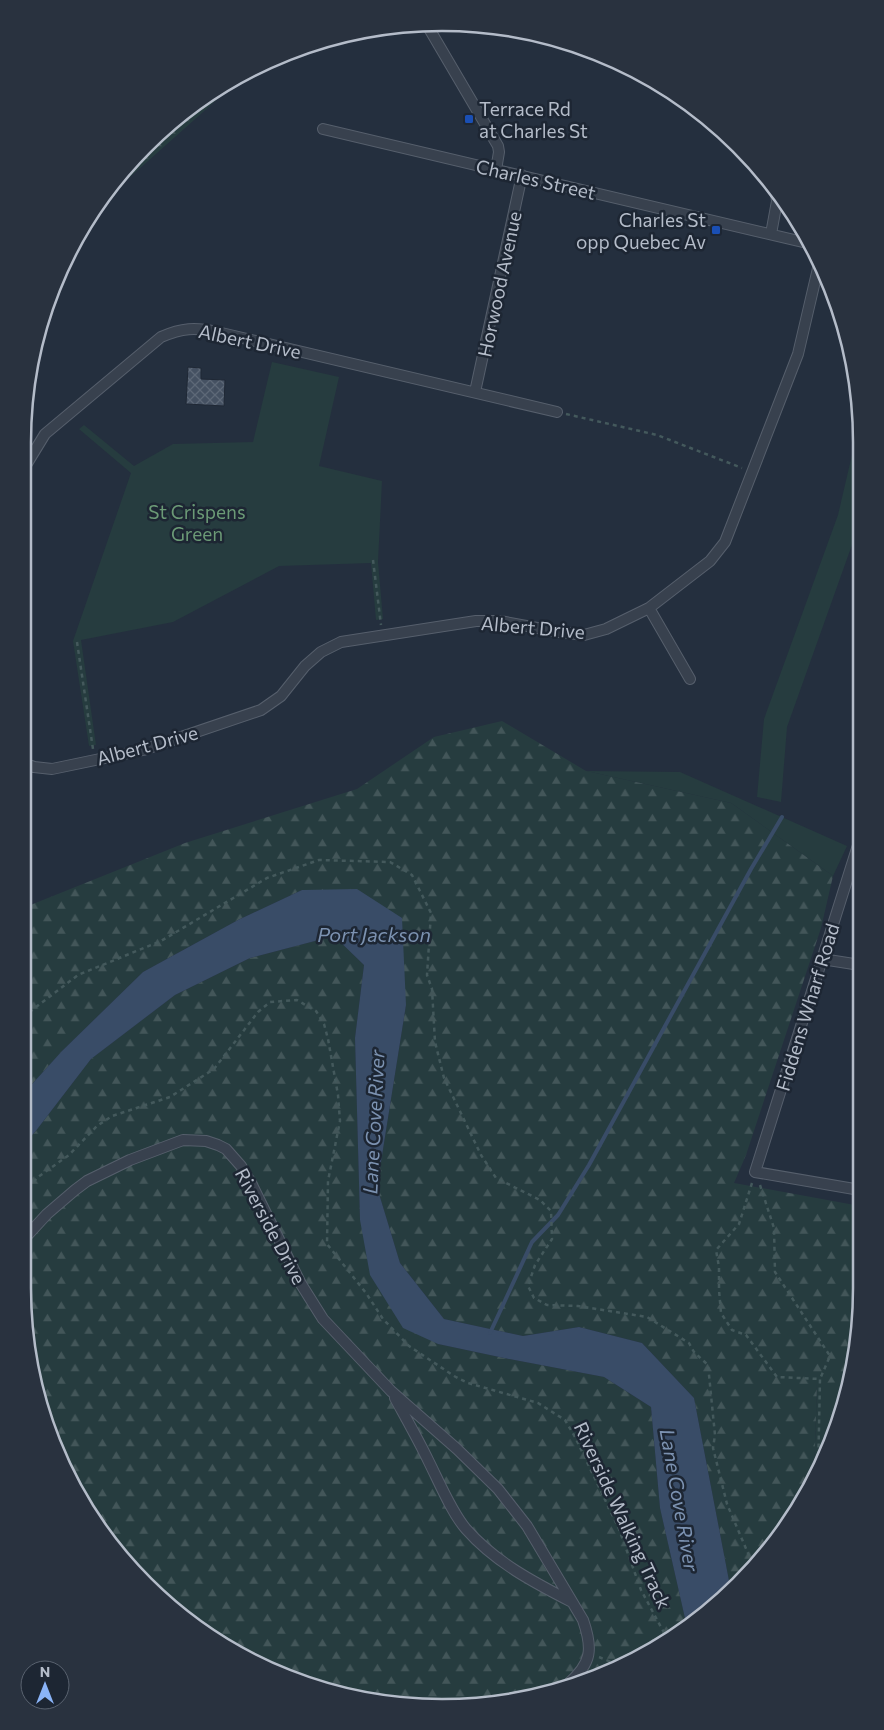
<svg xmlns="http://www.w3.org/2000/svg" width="884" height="1730" font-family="Commissioner,sans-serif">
<defs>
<pattern id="forest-firs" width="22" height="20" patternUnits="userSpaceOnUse" patternTransform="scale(1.25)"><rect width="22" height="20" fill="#263c3f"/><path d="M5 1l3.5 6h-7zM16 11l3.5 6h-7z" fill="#435659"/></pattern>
<pattern id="building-cross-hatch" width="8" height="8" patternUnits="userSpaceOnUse" patternTransform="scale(1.25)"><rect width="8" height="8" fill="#455162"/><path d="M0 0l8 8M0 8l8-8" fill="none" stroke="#5d6877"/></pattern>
</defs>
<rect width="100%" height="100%" fill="#242f3e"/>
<path fill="#263c3f" d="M272 362 339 377 319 466 382 481 378 562 383 619 376 620 371 563 279 566 173 622 81 640 96 745 89 746 73 641 131 473 79 429 84 425 134 466 173 444 253 442Z
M858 429V528L787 727 781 802 757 797 764 719 838 515Z
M586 771 680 772 847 846 833 876 731 803Z
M817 1382H850L847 1396 818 1474 814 1479Z"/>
<path fill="url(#forest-firs)" d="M237 76 240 79 130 177 102 199 109 186 166 126Z
M502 721 586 771 731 803 833 876 821 928 746 1155 734 1183 860 1206 861 1315 850 1382 817 1383 814 1479 738 1585 731 1591 694 1398 642 1343 579 1327 523 1336 444 1319 400 1263 377 1187 406 1005 302 890 238 920 143 972 62 1051 23 1094V908L185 843 357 789 434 737Z
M334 936 364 965 355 1038 360 1220 438 1344 504 1358 604 1377 651 1407 660 1508 687 1627 675 1637 603 1675 470 1707 334 1693 209 1637 109 1544 45 1423 23 1288V1144L35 1132 91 1059 175 995 250 958Z"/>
<path fill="#394c67" d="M357 889 402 918 406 1005 377 1187 400 1263 444 1319 523 1336 579 1327 642 1343 694 1398 731 1591 687 1627 660 1508 651 1407 604 1377 504 1358 438 1344 403 1328 370 1275 360 1220 355 1038 364 965 334 936 250 958 175 995 91 1059 35 1132 23 1144V1094L62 1051 143 972 238 920 302 890Z"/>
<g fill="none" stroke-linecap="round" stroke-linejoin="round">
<path stroke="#394c67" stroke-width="4" d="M490 1333 532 1242 558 1215 589 1165 751 869 782 817"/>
</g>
<path fill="url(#building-cross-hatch)" stroke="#1f2835" d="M188 367 201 368V379L225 380 224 406 186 404Z"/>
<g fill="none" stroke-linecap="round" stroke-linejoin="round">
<defs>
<path id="minor" d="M427 25 498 146 499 152 496 170
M323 129 807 243
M767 179 776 194 777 201 771 234
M475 392 522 175
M23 470 45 434 161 337C182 328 195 327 217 332L557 412
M649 608 690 679
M23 763 34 767 52 769 143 750 261 710 281 696 305 666 321 652 341 642 476 621H500L559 632 584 635 606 629 649 608 710 561 725 542 798 354 819 264
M859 842 755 1172 860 1190
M822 959 860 965
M23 1240 47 1214 75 1190 87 1181 130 1160 183 1140 206 1141 218 1145 226 1149 241 1166 251 1183 301 1284 323 1319 391 1391 457 1449 498 1489 527 1526 583 1620C593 1649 592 1663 568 1684
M395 1398C407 1420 419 1441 429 1462 439 1482 452 1513 466 1529 495 1562 533 1582 572 1602"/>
</defs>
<use href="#minor" stroke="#565f6c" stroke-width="12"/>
<path stroke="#44595c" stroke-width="2.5" stroke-dasharray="4 4" stroke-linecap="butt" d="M566 414 657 435 742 468
M373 560 381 625
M77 642 93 749
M23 1017 78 975 161 941 267 878 319 860 390 862 412 875 431 913 427 975 432 989 435 1042 444 1078 481 1155 496 1178 540 1200 551 1211 552 1239 535 1265 528 1286 534 1298 547 1305 578 1306 647 1317 689 1343 694 1352 708 1365 715 1435 713 1448 727 1504 753 1565
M752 1183 739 1224 716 1250 719 1267V1290L721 1313 732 1330 746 1335 777 1377 820 1379 818 1474
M760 1185 774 1228 775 1272 830 1356 820 1379
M23 1194 38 1177 69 1155 97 1126 112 1116 170 1097 214 1069 258 1012 270 1002 297 1000 316 1011 324 1024 328 1039 338 1095 340 1121 328 1181 327 1244 366 1293 383 1319 409 1346 454 1376 468 1383 538 1403 565 1420 575 1437 619 1529 641 1590 668 1640
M599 1657 611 1662 617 1668"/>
<use href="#minor" stroke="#38414e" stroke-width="10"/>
</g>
<g fill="#1a4fb4" stroke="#1d2633" stroke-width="2">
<rect x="464" y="114" width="10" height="10" rx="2.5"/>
<rect x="711" y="225" width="10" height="10" rx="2.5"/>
</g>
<g text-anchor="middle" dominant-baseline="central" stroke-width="5" stroke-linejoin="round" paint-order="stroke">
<g font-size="19" fill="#b4bcc9" stroke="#1d2633" text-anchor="start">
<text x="479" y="108">Terrace Rd<tspan x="479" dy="22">at Charles St</tspan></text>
<text x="706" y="219" text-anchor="end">Charles St<tspan x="706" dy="22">opp Quebec Av</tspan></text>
</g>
<g font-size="19" fill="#b4bcc9" stroke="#1d2633">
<text transform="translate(536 179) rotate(13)">Charles Street</text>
<text transform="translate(499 284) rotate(-78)">Horwood Avenue</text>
<text transform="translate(250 341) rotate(12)">Albert Drive</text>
<text transform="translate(533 627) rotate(5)">Albert Drive</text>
<text transform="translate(147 745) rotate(-15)">Albert Drive</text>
<text transform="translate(807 1007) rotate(-73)">Fiddens Wharf Road</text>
<text transform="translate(271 1226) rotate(62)">Riverside Drive</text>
<text transform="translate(623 1515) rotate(65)">Riverside Walking Track</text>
</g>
<g font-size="19" fill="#6b9a76" stroke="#1d2633">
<text x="197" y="511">St Crispens<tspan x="197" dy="22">Green</tspan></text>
</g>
<g font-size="20" font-style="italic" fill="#7c92b1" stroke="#1d2633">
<text x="374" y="934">Port Jackson</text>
<text transform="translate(373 1122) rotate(-87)">Lane Cove River</text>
<text transform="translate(680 1500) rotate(80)">Lane Cove River</text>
</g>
</g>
<path d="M0 0H884V1730H0ZM442 31H442A411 411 0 0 1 853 442V1288A411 411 0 0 1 442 1699H442A411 411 0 0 1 31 1288V442A411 411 0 0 1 442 31Z" fill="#29323f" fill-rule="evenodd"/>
<path fill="none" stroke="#b4bcc9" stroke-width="2.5" d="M442 31H442A411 411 0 0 1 853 442V1288A411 411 0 0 1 442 1699H442A411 411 0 0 1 31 1288V442A411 411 0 0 1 442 31Z"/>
<g transform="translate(45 1685)"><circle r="24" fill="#1d2633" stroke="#59626f"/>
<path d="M0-4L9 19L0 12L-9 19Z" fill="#8ab4f8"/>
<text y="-8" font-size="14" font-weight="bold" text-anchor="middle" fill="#b4bcc9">N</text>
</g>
</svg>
